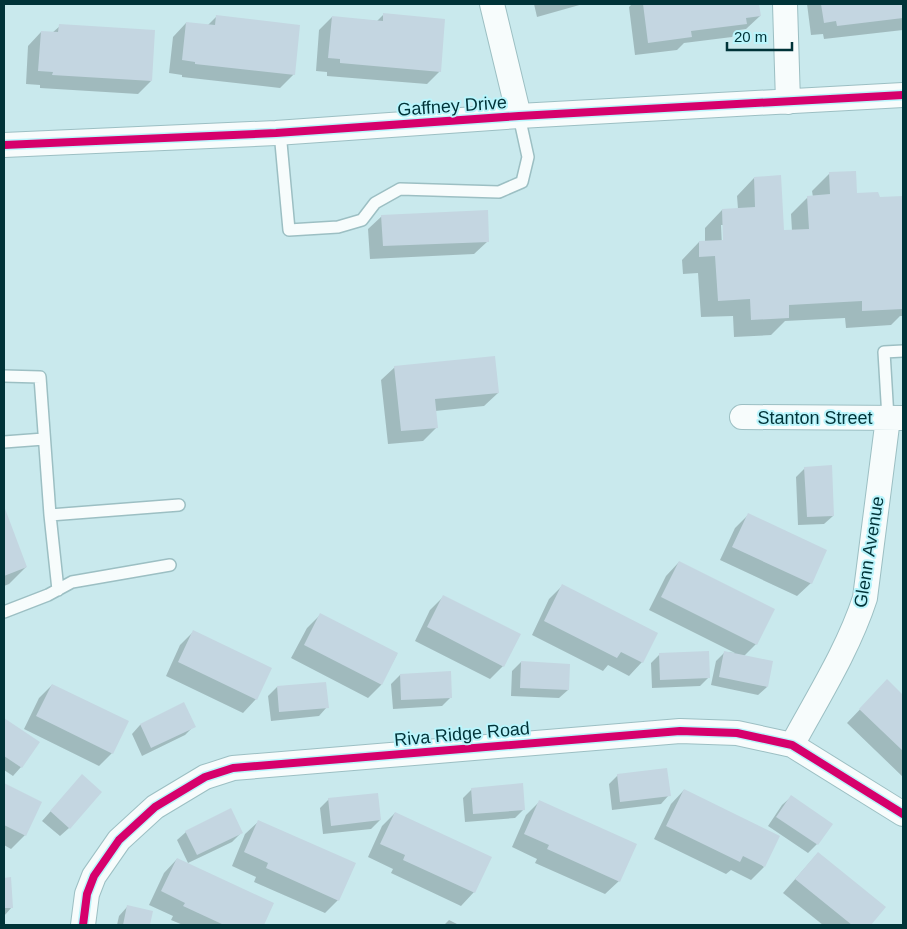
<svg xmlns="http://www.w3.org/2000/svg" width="907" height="929" font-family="Arial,sans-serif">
<rect width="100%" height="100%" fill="#c9e9ed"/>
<path fill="#0003" fill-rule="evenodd" d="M534 4H583L537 17Z
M632 4H758L760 16 746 29 739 30 732 37 684 43 677 50 635 55 629 7Z
M807 4H903V30L824 39 823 34 811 35Z
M384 14 440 71 427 84 327 76V72L316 71 319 30 332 17 377 21Z
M216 17 294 74 280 88 182 77V75L169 73 173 37 186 23 208 25Z
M60 26 151 81 138 94 40 88V85L26 84 28 46 41 32 52 33Z
M830 173 856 194 879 198 903 197V316H900L891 325 846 328 845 318 785 321 771 335 734 337 733 316 701 317 698 273 683 274 682 260 699 242H705V228L722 210 738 209 737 196 754 178 783 231H792L791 214 808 197H813L812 191ZM721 225H724L725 246H722Z
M382 216 488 241 474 254 370 259 368 229Z
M395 367 498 393 484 406 435 411 437 427 423 441 388 444 381 380Z
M805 468 833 516 824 524 798 525 796 477Z
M4 509 26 567 9 584 4 586Z
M748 515 811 583 797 596 720 560 735 528Z
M679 562 756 644 744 656 767 687 758 695 711 685 716 661 725 652 735 653 649 610 666 576Z
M562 586 642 662 629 676 608 665 603 671 532 635 549 599Z
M443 597 503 666 490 679 415 641 430 610Z
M320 615 397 654 381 685 368 698 291 658 307 628Z
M193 632 270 669 256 699 243 713 166 676 180 645Z
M660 654 709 677 700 686 652 688 651 663Z
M521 662 568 690 559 698 511 696 512 671Z
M400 675 451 697 442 706 393 709 391 684Z
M887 681 903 696V777L847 723Z
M52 685 112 753 99 766 24 729 39 698Z
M277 687 327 707 319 716 271 721 268 696Z
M183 704 194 726 185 735 142 756 132 734 140 725Z
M4 719 38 742 21 767 13 776 4 770Z
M618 775 669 795 661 804 612 810 609 784Z
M4 784 40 803 25 835 11 849 4 845Z
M74 785 69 828 60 836 42 821Z
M472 789 524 809 515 818 465 822 463 798Z
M684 790 764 867 751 880 731 870 726 874 654 839 671 804Z
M791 797 831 824 817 844 808 853 768 826 782 805Z
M329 799 380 820 371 829 323 834 320 808Z
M539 802 619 881 605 894 535 863 537 859 512 847 526 815Z
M395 813 474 892 461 906 391 873 393 869 368 857 382 826Z
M259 821 338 900 325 913 254 882 256 877 232 866 245 834Z
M186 832 241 833 232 842 188 863 177 840Z
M818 853 884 907 869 925H823L783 893Z
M177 859 272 904 263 925H183L171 920 173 916 149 905 164 873Z
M4 879H10L12 907 4 916Z
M127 907 152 912 149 925H117L119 916Z
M449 920 459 925H444Z"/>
<path fill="#c4d6e1" d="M643 4H759L761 16 746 18 747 24 691 31 692 37 648 43Z
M821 4H903V18L837 26 836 21 824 23Z
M383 13 445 19 441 72 340 63V59L328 58 332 16 383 21Z
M216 15 300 25 295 75 195 64V62L182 60 186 22 215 25Z
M59 24 155 30 152 81 52 75 53 72 38 71 41 31 58 32Z
M856 171 857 193 878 192 880 197 903 196V309L862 311V301L789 305V318L751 320 750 299 718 301 715 256 699 257V241L723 240 722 209 755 207 754 177 781 175 784 230 809 229 807 196 830 194 829 172Z
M488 210 489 242 383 246 381 215Z
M495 356 499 393 435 399 438 428 401 431 394 366Z
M832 465 834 516 807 517 804 467Z
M4 506 27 567 4 576Z
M748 513 827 550 812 584 732 547Z
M679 561 775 609 757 645 661 597Z
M562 584 658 633 643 663 621 652 617 658 544 621Z
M443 595 521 634 504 667 427 627Z
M320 613 398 653 382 685 304 645Z
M193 630 272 668 257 700 178 662Z
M709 651 710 678 660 680 659 653Z
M724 651 773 661 768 687 719 677Z
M521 661 570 664 569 690 520 688Z
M451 671 452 698 401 700 400 674Z
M887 679 903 695V751L859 709Z
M326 682 329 708 279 712 277 686Z
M52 684 129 721 113 754 36 716Z
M184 702 196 727 151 748 140 724Z
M4 718 40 742 22 768 4 756Z
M667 768 671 796 620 802 617 774Z
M82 774 102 792 70 829 50 811Z
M4 783 42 802 26 836 4 825Z
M523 783 525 810 473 814 471 788Z
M684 789 780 836 765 867 743 856 740 862 666 826Z
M378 793 381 820 331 826 328 798Z
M791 795 833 824 818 845 776 817Z
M539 800 637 844 620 882 547 849 549 845 524 834Z
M231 808 243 833 197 855 185 831Z
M395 812 492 857 475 893 403 860 405 855 380 844Z
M258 820 356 863 339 901 266 868 268 863 244 852Z
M818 852 886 907 871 925H852L795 879Z
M177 858 274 903 264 925H224L183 906 185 903 161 891Z
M11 877 13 908H4V878Z
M127 905 153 911 150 925H123Z"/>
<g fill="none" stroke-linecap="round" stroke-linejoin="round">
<defs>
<path id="lane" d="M280 132 289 230 338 227 362 220 375 203 400 189 499 192 522 182 528 157 519 116
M4 376 40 377 50 515 179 505
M888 418 884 352 903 351
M4 442 44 439
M50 515 58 590
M4 612 48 595 72 582 170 565"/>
<path id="street" d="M492 4 519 116
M785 4 788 102
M4 145 276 133 519 116 903 95
M742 417 903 418
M792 745C818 697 848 650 865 598L888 418
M83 925 87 894 94 876 119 840 155 807 205 777 233 768 680 731 737 733 792 745 903 814"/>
</defs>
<use href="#lane" stroke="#9cbfc3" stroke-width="14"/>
<use href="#street" stroke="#9cbfc3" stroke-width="26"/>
<use href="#lane" stroke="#f7fcfc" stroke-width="11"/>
<use href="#street" stroke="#f7fcfc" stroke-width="24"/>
<defs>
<path id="cycleway" d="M4 145 276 133 519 116 903 95
M83 925 87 894 94 876 119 840 155 807 205 777 233 768 680 731 737 733 792 745 903 814"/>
</defs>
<use href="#cycleway" stroke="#baf5fc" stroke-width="11"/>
<use href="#cycleway" stroke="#d6006c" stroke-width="8"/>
</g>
<g text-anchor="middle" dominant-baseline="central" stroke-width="4" stroke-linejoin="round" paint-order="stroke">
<g font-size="18" fill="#003338" stroke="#baf5fc">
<text transform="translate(452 106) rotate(-4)">Gaffney Drive</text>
<text x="815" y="418">Stanton Street</text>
<text transform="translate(869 552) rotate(-81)">Glenn Avenue</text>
<text transform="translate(462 734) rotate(-5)">Riva Ridge Road</text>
</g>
</g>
<rect width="907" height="929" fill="none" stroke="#003338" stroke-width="10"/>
<path d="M727 42v8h65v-8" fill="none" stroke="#003338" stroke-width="2.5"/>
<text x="734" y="42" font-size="15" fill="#003338" stroke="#baf5fc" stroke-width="4" paint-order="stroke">20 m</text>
</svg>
